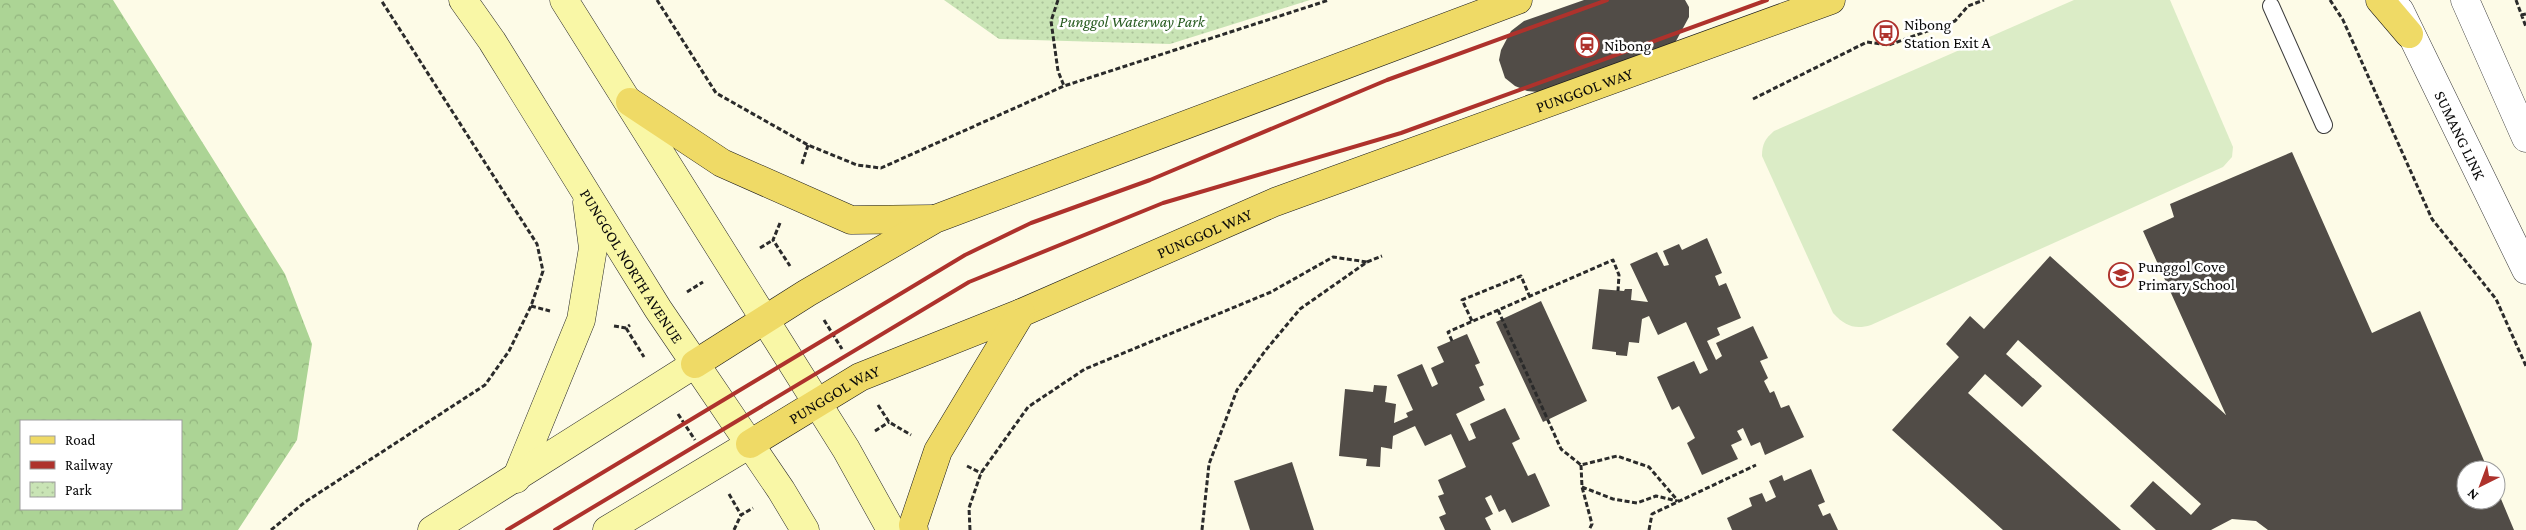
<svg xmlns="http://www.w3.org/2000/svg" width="2526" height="530" font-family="'Crimson Pro',serif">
<defs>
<pattern id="forest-crowns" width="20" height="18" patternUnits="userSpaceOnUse" patternTransform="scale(1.25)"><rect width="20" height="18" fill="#acd495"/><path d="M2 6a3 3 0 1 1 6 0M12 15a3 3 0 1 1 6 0" fill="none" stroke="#93b57f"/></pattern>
<pattern id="park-dots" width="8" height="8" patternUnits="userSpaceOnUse" patternTransform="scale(1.25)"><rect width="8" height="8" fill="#c9e4b5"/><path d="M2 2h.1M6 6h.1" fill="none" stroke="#abc29a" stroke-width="1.8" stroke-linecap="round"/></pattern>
</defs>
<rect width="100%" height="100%" fill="#fdfbe7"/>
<path fill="url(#forest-crowns)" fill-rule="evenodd" d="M0 0H113L285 274 312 344 297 440 238 530H0ZM21 421H181V509H21Z"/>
<path fill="url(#park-dots)" d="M944 0H1310L1170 44 999 39Z"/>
<path fill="#dbecc6" d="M2074 0H2170L2233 147 2232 157 2223 167 1871 325C1855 330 1845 326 1833 313L1762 156C1762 144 1765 139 1774 131Z"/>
<path fill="#514c47" d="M1584 0H1685L1689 7V17L1676 41 1666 49 1549 93 1527 91 1515 86 1505 78 1499 60 1501 50 1511 31 1524 21Z
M2292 152 2372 333 2420 311 2488 470H2466V500H2496V487L2514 530H2268L2256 521 2232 519 2211 530H2156L2130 506 2153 481 2191 515 2201 504 2018 340 2006 354 2042 386 2022 407 1985 374 1968 393 2121 530H2003L1892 430 1959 357 1946 344 1970 316 1984 329 2050 256 2226 415 2143 231 2174 217 2170 204Z
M1707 238 1722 273 1715 276 1719 286 1726 283 1741 318 1717 328 1720 335 1707 341 1716 360 1722 356 1716 343 1753 326 1768 358 1760 361 1768 378 1764 381 1770 393 1774 391 1781 408 1789 405 1804 437 1765 455 1760 442 1751 446 1743 428 1737 431 1742 440 1731 445 1738 459 1702 475 1687 443 1695 438 1679 406 1672 410 1657 377 1694 361 1700 374 1708 370 1686 322 1658 335 1649 316 1642 319 1639 343 1629 342 1627 356 1616 355V352L1592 349 1599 289 1624 291 1625 289H1632L1631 300 1648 302 1630 264 1657 252 1664 266 1669 265 1663 251 1679 244 1682 250Z
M1541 301 1587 401 1543 422 1496 322Z
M1467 334 1480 363 1475 365 1484 385 1479 387 1485 400 1456 414 1469 441 1476 438 1470 424 1505 408 1520 439 1512 443 1528 476 1535 473 1550 506 1512 523 1505 509 1499 512 1491 495 1485 498 1493 514 1485 518 1491 530H1445L1439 517 1446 514 1438 496 1444 494 1438 480 1466 467 1451 434 1425 446 1415 426 1393 436 1392 449 1381 447 1380 467 1366 466 1367 459 1339 456 1345 389 1373 392 1374 385 1387 386 1385 402 1396 404 1394 423 1408 417 1406 413 1413 410 1397 375 1422 364 1432 387 1438 384 1431 368 1444 362 1437 347Z
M1292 462 1314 530H1250L1234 481Z
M1811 469 1825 502 1818 505 1823 516 1830 513 1838 530H1732L1727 518 1752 506 1749 498 1762 493 1766 502 1776 497 1769 481 1782 475 1784 481Z"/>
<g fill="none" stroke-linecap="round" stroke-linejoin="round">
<defs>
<path id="service" d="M2271 6 2324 125"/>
<g id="minor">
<path d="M2465 0 2526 138"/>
<path id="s1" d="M2400 11 2526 270"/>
</g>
<g id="secondary">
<path id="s2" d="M463 0 492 41 658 309 781 490 805 530"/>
<path d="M564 0 846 449 891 530"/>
<path d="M516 479 581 320 593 248 587 202"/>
<path d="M432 530 695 364"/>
<path d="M607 530 750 444"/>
</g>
<g id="primary">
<path d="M2380 0 2409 34"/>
<path d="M630 102 722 163 851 220 933 219"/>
<path d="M695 364 807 293 935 219 1518 0"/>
<path id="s3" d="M750 444 860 377 1021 313 1275 202 1831 0"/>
<path d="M914 530 913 525 938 451 1021 313"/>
</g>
</defs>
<use href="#service" stroke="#3c3c3c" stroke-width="18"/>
<use href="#minor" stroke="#3c3c3c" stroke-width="29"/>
<use href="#secondary" stroke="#2b2b2b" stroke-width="29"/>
<use href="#primary" stroke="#1a1a1a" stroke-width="29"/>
<path stroke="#2b2b2b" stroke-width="3" stroke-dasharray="5 2.5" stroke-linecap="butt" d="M657 0 716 93 808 145 857 165 881 168 1064 86 1329 0
M1058 0 1051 21 1058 71 1064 86
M2330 0 2343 20 2432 219 2496 299 2526 366
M2516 0 2526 27
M2521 15 2526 14
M1753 99 1867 42 1889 45 1955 21 1968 6 1984 0
M802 164 808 145
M780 223 773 240 790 266
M760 248 773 240
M687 292 703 282
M531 306 550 311
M1498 310 1561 449 1581 465 1617 456 1649 467 1678 501
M824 320 842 349
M1472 321 1462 300 1521 276 1529 295
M614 326 626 328 630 325
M626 328 644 357
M1452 341 1448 332 1613 260 1619 275 1618 291
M878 405 889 422 911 435
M678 414 695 440
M875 431 889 422
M1581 465 1582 487 1592 524 1589 530
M967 466 981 473
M1582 487 1613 499 1637 503 1656 496 1677 501
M729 494 741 515
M271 530 305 502 485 385 509 351 531 306 543 271 537 244 381 0
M734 530 741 515 753 508
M970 530 969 508 981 473 1028 407 1085 369 1271 292 1333 257 1367 262
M1202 530 1209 464 1237 390 1265 351 1300 309 1367 262 1382 256
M1649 530 1652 514 1756 465"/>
<use href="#service" stroke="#fff" stroke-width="16"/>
<use href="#minor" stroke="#fff" stroke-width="28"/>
<use href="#secondary" stroke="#f9f7a6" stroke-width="28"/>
<use href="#primary" stroke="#efda66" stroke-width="28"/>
<path stroke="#ae322c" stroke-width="4" d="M507 530 965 255 1031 223 1150 180 1387 80 1607 0
M555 530 969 282 1163 203 1401 133 1767 0"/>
</g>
<defs>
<symbol id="bus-ring" viewBox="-11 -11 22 22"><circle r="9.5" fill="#fff" stroke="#ae322c" stroke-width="1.5"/><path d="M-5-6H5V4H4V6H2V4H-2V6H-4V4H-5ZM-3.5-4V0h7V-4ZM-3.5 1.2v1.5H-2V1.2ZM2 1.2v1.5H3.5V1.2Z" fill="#ae322c"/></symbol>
<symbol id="station-ring" viewBox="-11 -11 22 22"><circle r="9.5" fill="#fff" stroke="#ae322c" stroke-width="1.5"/><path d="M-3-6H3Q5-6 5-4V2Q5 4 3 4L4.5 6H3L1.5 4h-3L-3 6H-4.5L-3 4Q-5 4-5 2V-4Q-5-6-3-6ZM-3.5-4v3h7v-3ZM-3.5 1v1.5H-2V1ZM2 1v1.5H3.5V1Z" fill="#ae322c"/></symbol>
<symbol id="school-ring" viewBox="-11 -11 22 22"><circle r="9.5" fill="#fff" stroke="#ae322c" stroke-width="1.5"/><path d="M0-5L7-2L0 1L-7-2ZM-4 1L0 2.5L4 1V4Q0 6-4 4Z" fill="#ae322c"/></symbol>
</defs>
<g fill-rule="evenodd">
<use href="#bus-ring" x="1872" y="19" width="28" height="28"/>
<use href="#station-ring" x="1573" y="31" width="28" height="28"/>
<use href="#school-ring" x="2107" y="261" width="28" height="28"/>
</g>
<g text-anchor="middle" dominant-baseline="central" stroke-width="5" stroke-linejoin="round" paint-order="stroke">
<g font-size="16" font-style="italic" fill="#275b20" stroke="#fff">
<text x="1132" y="21">Punggol Waterway Park</text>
</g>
<g font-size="16" fill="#090909" stroke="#fff" text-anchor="start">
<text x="1904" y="24">Nibong<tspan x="1904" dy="18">Station Exit A</tspan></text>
<text x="1604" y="45">Nibong</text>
<text x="2138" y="266">Punggol Cove<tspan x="2138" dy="18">Primary School</tspan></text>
</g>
<g font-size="16" fill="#090909" stroke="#fff">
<text stroke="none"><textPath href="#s3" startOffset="908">PUNGGOL WAY</textPath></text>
<text stroke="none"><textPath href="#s1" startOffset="138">SUMANG LINK</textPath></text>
<text stroke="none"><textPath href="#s3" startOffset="502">PUNGGOL WAY</textPath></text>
<text stroke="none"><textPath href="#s2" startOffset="315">PUNGGOL NORTH AVENUE</textPath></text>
<text stroke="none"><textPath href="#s3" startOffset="98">PUNGGOL WAY</textPath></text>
</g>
</g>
<rect x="20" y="420" width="162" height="90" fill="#ffffff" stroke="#9d9d9d"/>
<rect x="30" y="436" width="25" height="8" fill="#efda66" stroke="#9d9d9d"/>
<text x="65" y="445" font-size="15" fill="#090909">Road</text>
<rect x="30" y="461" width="25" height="8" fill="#ae322c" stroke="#9d9d9d"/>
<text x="65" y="470" font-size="15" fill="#090909">Railway</text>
<rect x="30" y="482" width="25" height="15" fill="url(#park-dots)" stroke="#9d9d9d"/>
<text x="65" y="495" font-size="15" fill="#090909">Park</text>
<g transform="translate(2481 485) rotate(222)"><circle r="24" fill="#ffffff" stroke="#9d9d9d"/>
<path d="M0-4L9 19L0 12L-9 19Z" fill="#ae322c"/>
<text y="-8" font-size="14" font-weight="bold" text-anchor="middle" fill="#090909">N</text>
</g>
</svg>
